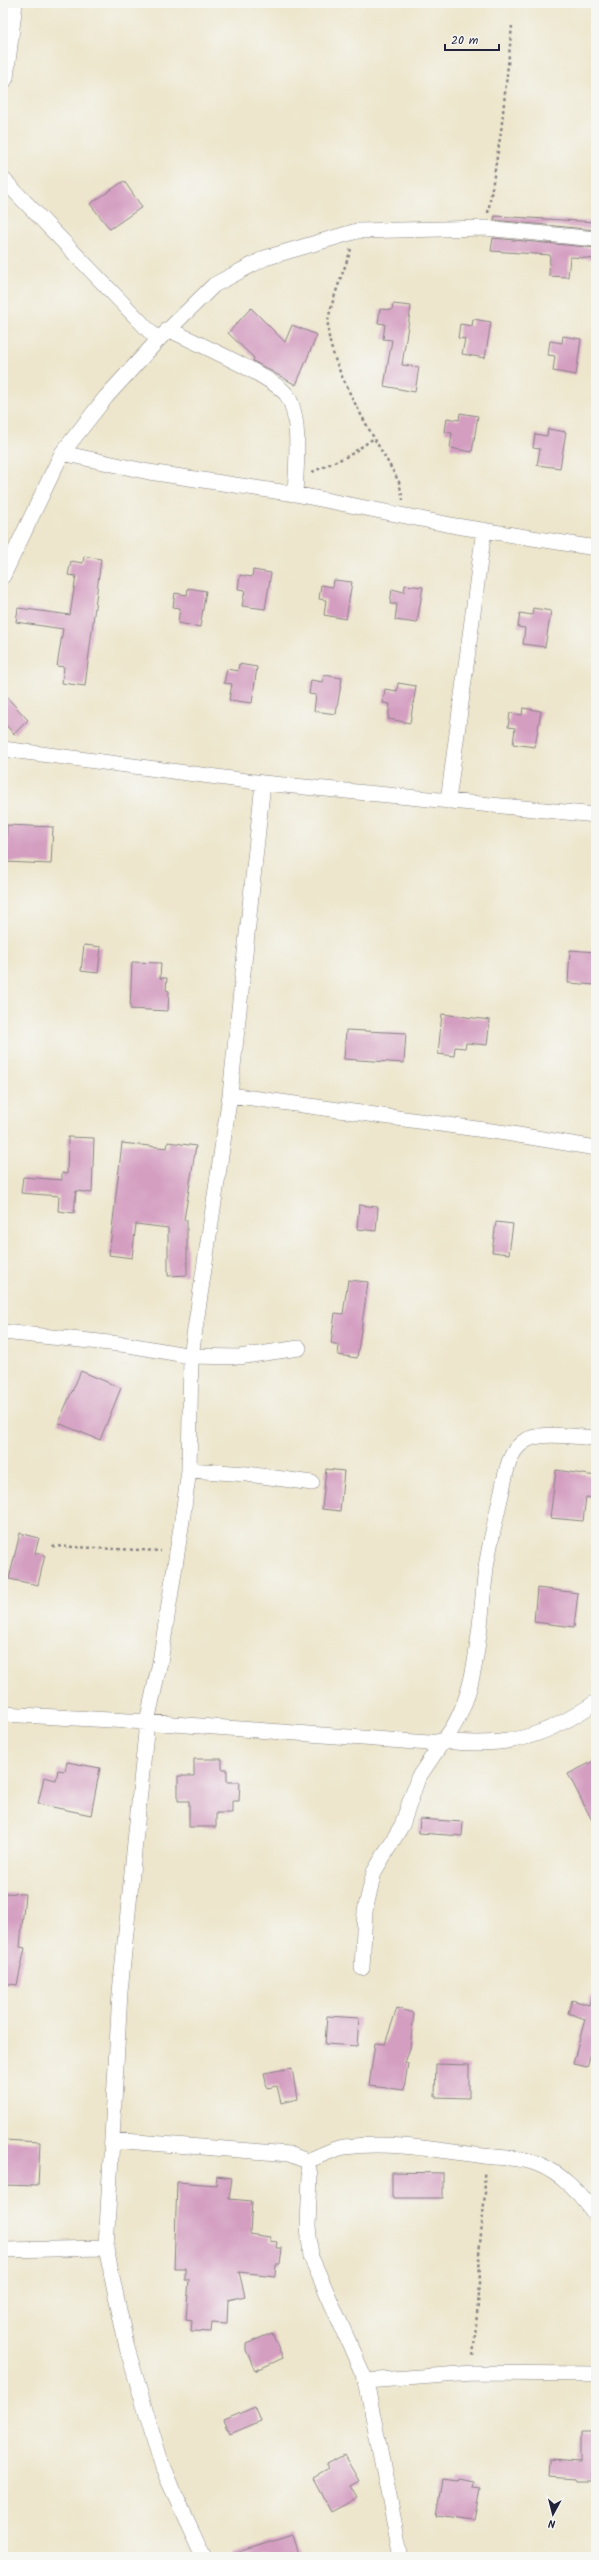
<svg xmlns="http://www.w3.org/2000/svg" width="599" height="2560" font-family="Kalam,sans-serif">
<rect width="100%" height="100%" fill="#f6f6f2"/>
<filter id="ink" filterUnits="userSpaceOnUse"><feTurbulence type="fractalNoise" baseFrequency=".025" numOctaves="2"/><feDisplacementMap in="SourceGraphic" scale="8" xChannelSelector="R" yChannelSelector="G"/><feConvolveMatrix kernelMatrix="1 2 1 2 8 2 1 2 1" color-interpolation-filters="sRGB"/></filter>
<filter id="wash" filterUnits="userSpaceOnUse"><feTurbulence type="fractalNoise" baseFrequency=".012" numOctaves="4" result="noise"/><feDisplacementMap in="SourceGraphic" scale="16" xChannelSelector="R" yChannelSelector="G"/><feGaussianBlur stdDeviation="0.9" result="paint"/><feColorMatrix in="noise" values="0 0 0 0 0 0 0 0 0 0 0 0 0 0 0 0 0 1.4 0 .05"/><feComposite in="paint" operator="in"/></filter>
<g filter="url(#wash)">
<rect width="100%" height="100%" fill="#ede6cc"/>
<g id="blocks">
<path fill="#d49ec1" d="M124 181 142 207 110 229 90 204Z
M495 216 596 222V230L494 220Z
M493 238 596 248V259L570 257 568 277 549 276 550 255 491 251Z
M393 304 411 306 402 365 419 367 415 392 384 386 392 340 383 339 385 324 378 323 380 309 392 310Z
M251 308 285 342 292 325 317 335 296 385 253 361 254 358 228 333Z
M473 319 491 322 485 358 462 354 465 339 458 338 460 324 472 326Z
M563 336 581 339 576 375 553 371 555 356 548 355 550 341 562 343Z
M460 413 478 416 472 452 450 448 452 433 445 432 447 418 459 420Z
M548 429 566 432 560 468 537 465 540 449 533 448 535 434 547 436Z
M84 556 101 559 85 686 62 683 64 667 57 666 63 629 16 622 18 608 70 615 76 576 68 575 71 561 83 563Z
M253 570 271 573 265 609 242 606 245 590 238 589 240 575 252 577Z
M334 580 352 582 346 619 324 615 326 600 319 599 321 585 333 587Z
M405 585 423 587 417 623 395 620 397 604H390L392 589 404 592Z
M188 588 206 591 200 627 178 623 180 608 173 607 175 593 187 595Z
M533 608 551 611 545 647 523 644 525 628 518 627 520 613 532 615Z
M239 664 257 667 252 703 229 700 232 684 224 683 227 669 238 671Z
M324 675 342 678 336 714 314 711 316 695 309 694 311 680 323 682Z
M398 683 416 686 410 723 388 719 390 704 383 703 385 689 397 691Z
M3 693 28 720 14 734 3 722Z
M523 708 541 711 535 747 513 744 515 728 508 727 510 713 522 715Z
M7 825 53 827 51 864 5 862Z
M84 945 101 947 98 973 81 971Z
M570 950 596 952V985L568 983Z
M132 962 161 963 160 978H167L166 990 169 991 168 1011 130 1009Z
M442 1014 490 1020 487 1045 466 1043 465 1048 455 1047 454 1056 438 1054Z
M346 1030 406 1033 404 1063 344 1059Z
M68 1137 94 1138 92 1193 76 1191 74 1213 58 1211 59 1196 21 1193 23 1177 62 1180V1173L67 1174Z
M168 1142 196 1146 184 1220H187V1275L168 1276V1228L136 1224 132 1258 109 1255 122 1143 167 1148Z
M359 1205 378 1207 376 1231 357 1229Z
M496 1222 513 1224 509 1254 492 1252Z
M348 1280 368 1282 357 1358 338 1355 339 1345 331 1343 335 1313 343 1314Z
M81 1371 121 1388 100 1440 58 1423Z
M326 1469 344 1471 340 1511 322 1509Z
M556 1470 596 1476 594 1498 586 1497 583 1521 550 1518Z
M20 1533 39 1538 35 1553 45 1555 38 1585 9 1579Z
M537 1588 578 1593 574 1627 534 1622Z
M194 1759H222V1769H227V1782H240L239 1801H232V1813H216V1827H189V1801H178V1776H194Z
M596 1760V1828L568 1774Z
M67 1762 100 1768 91 1815 38 1804 44 1777 56 1780 58 1770 65 1771Z
M420 1819 463 1822 462 1836 419 1833Z
M5 1893 25 1894 20 1947 25 1948 17 1985 3 1983Z
M591 1996H596V2034L587 2067 573 2064 585 2019 568 2013 572 2000 589 2005Z
M397 2008 414 2013 410 2048 405 2063H408L404 2090 369 2086 375 2043 385 2044Z
M327 2016 359 2018 357 2046 325 2044Z
M436 2064 469 2065V2098L435 2097Z
M292 2068 297 2099 281 2103 277 2086 267 2088 264 2073Z
M3 2140 40 2142 38 2186 3 2185Z
M392 2172 443 2173V2198H392Z
M217 2176 232 2178 229 2199 252 2201 250 2234 270 2237V2241L277 2242 276 2248H282L280 2265H276L275 2276 239 2272 245 2296 228 2300 227 2323 212 2322 211 2332 191 2331 192 2320 186 2319 189 2279H185V2268H174L177 2182 216 2185Z
M272 2333 283 2358 255 2371 246 2350V2344Z
M255 2407 261 2421 230 2434 224 2420Z
M580 2432H596V2472H592V2481H576L575 2479 548 2477 549 2459 580 2461Z
M344 2455 359 2481 350 2486 357 2498 331 2512 313 2478 329 2469 326 2464Z
M458 2478 474 2481 473 2487 481 2488 475 2521 437 2516 443 2479 457 2481Z
M292 2535 299 2557H234L233 2554Z"/>
</g>
</g>
<g filter="url(#ink)">
<use href="#blocks" fill-opacity="0" stroke="#888484" stroke-width="1"/>
<g fill="none" stroke-linecap="round" stroke-linejoin="round">
<defs>
<path id="minor" d="M3 83 6 78 15 3
M3 179 158 340
M168 329C194 342 270 375 286 394 302 414 296 469 295 494
M62 453 149 472 295 494 456 526 596 548
M3 576 62 453 106 397 158 340 214 285 265 258 357 231 485 228 596 239
M3 749 263 783 596 815
M448 801 484 530
M230 1095 506 1133 596 1148
M3 1332 129 1345 191 1356 239 1357 299 1348
M189 1470 247 1474 312 1483
M3 1714 147 1722 429 1743 443 1741C481 1697 479 1615 487 1561 491 1539 496 1517 501 1495 505 1479 507 1454 522 1443 537 1430 577 1437 596 1438
M362 1968 365 1911 374 1872 402 1825 418 1778 443 1741C506 1748 544 1738 596 1702
M112 2140 289 2154 307 2161 310 2175 308 2226 311 2257 366 2381 401 2557
M307 2161C318 2157 332 2149 344 2147 390 2141 437 2150 483 2156 501 2158 521 2157 538 2164 561 2173 582 2195 596 2216
M3 2250 106 2248
M366 2381 473 2373 596 2374
M204 2557 163 2469 127 2348 106 2248 120 1992 147 1722 160 1662 183 1514 189 1470 191 1356 230 1095 263 783"/>
</defs>
<use href="#minor" stroke="#888484" stroke-width="16"/>
<path stroke="#888484" stroke-width="2.5" stroke-dasharray="3 3" stroke-linecap="butt" d="M488 213 501 132 512 26
M351 249C345 268 330 304 328 322 325 363 379 444 399 482L403 500
M312 472 350 455 374 438
M52 1546 161 1551
M473 2356 480 2283 479 2254 485 2193 484 2172"/>
<use href="#minor" stroke="#fff" stroke-width="15"/>
</g>
</g>
<rect width="599" height="2560" fill="none" stroke="#f6f6f2" stroke-width="16"/>
<g transform="translate(553 2514) rotate(187)" stroke="#f6f6f2" stroke-width="3" paint-order="stroke">
<path d="M0-3L7 15L0 10L-7 15Z" fill="#22223b"/>
<text y="-6" font-size="11" font-weight="bold" text-anchor="middle" fill="#22223b">N</text>
</g>
<path d="M445 44v6h54v-6" fill="none" stroke="#22223b" stroke-width="2"/>
<text x="451" y="44" font-size="12" fill="#22223b" stroke="#f6f6f2" stroke-width="3" paint-order="stroke">20 m</text>
</svg>
